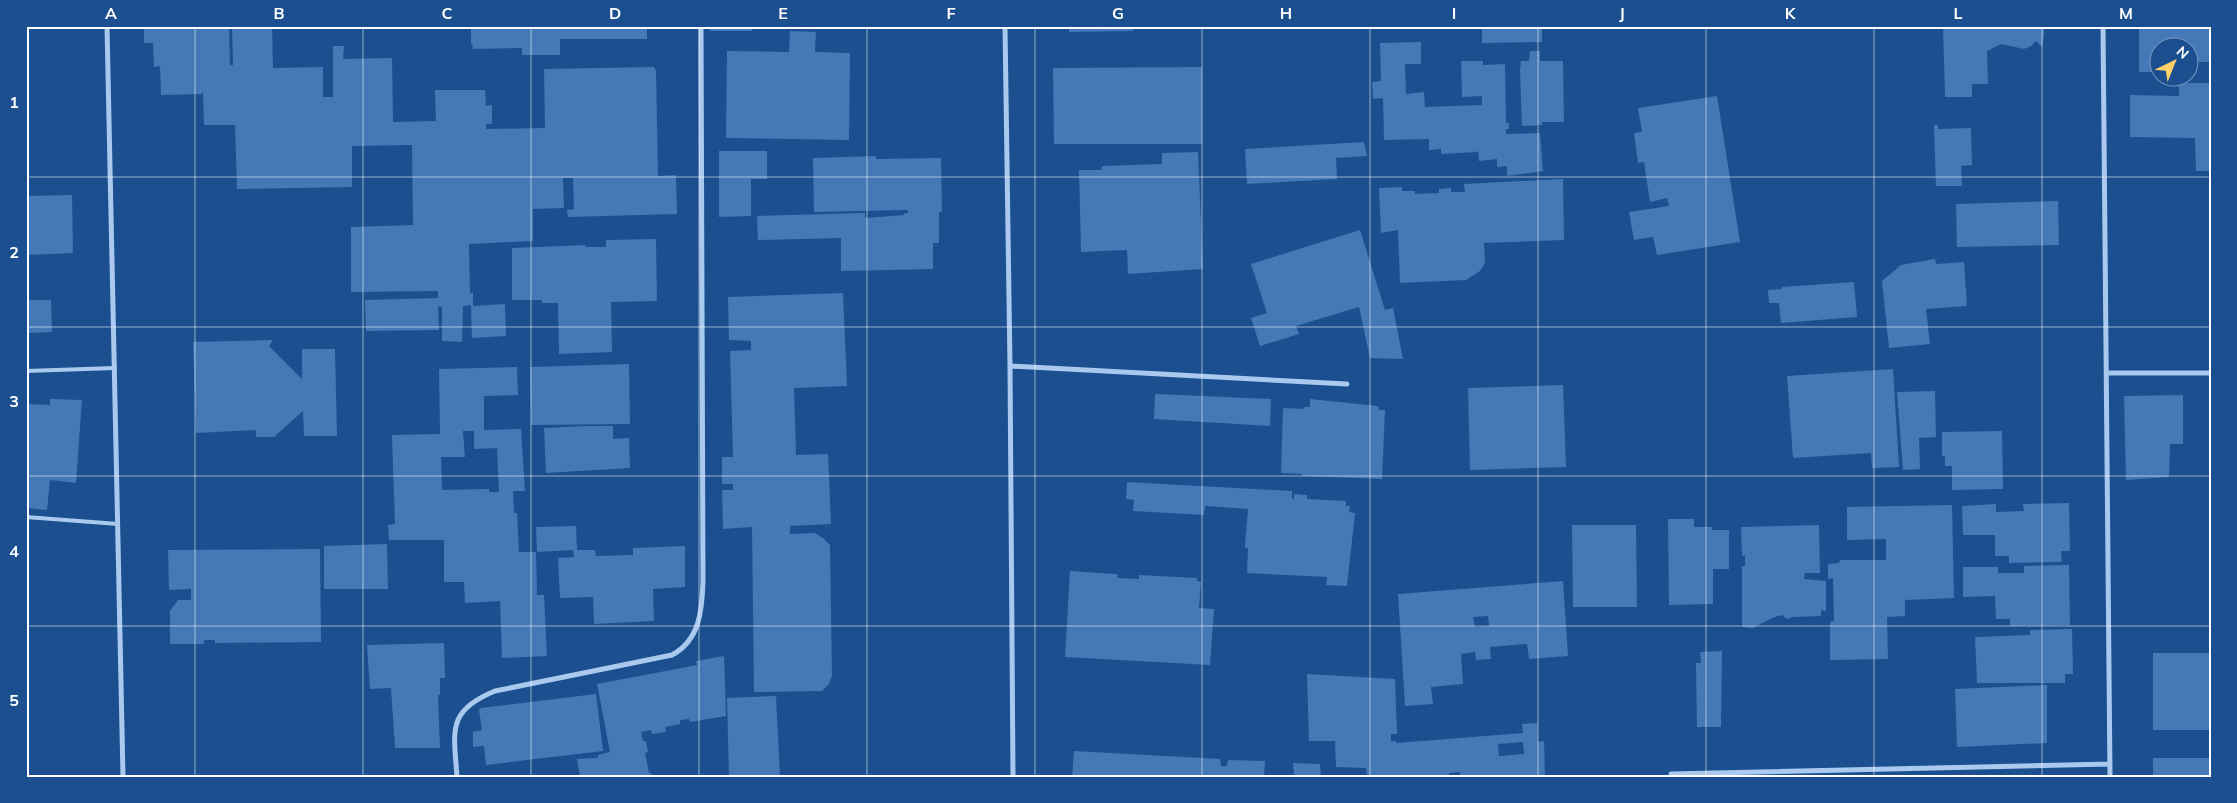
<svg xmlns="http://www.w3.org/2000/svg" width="2237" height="803" font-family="Mulish,sans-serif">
<rect width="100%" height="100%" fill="#1b4f8f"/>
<path fill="#4478b7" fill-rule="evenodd" d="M144 26H229L230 65H233L232 26H272L273 68 323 67V97H333V46H344L343 59 392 58 393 122 436 121 435 90H485L486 106 492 105V124H486V129L545 128 544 69 654 67 656 71 658 176 676 175 677 214 568 217 567 210 574 209 573 178H563L564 208 533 209V241L469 244 470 293H473V306L505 304 506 336 472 338 471 305 463 306 462 342 442 341V307L438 306 439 330 366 331 365 300 438 298V291L351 292V227L413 225 412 145 352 146V187L237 189 235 125H204L203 91 202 94 161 95 160 66 154 67 153 43H144Z
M471 26H647V39H560V55H522V48L473 49 472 44H471Z
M710 26H752V31H710Z
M1069 26H1133V31L1069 32Z
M1482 26H1542V42L1482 43Z
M1943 26H2044V35L2042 47 2036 41 2031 46 2024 49 2001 44 1987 51 1988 84H1972V97H1945Z
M2139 26H2211V62H2190V48H2160V72H2139Z
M790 31 816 32 815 52 850 53 849 140 726 138 727 51 789 52Z
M1421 42V64H1405L1406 94 1424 92 1425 107 1482 105V96L1462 97 1461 61H1483V65L1505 64 1506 123H1509V129H1506V134L1540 133 1543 171 1507 176V166L1497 167V159L1479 161 1478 150 1477 152 1441 154V149L1429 150V139L1384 140 1383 98 1373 99 1372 82 1381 81 1380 43Z
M1530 51H1540V61H1563L1564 122H1542V125L1522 126 1520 70 1521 61H1529Z
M1202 67V144H1054L1053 68Z
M2179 83H2211V171H2196L2195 138 2130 137V95L2179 96Z
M1717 96 1740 242 1657 255 1653 237 1634 240 1629 212 1669 206 1667 198 1650 202 1644 162 1638 163 1634 133 1642 132 1638 108Z
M1934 125H1938V129L1971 128 1972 165 1961 166 1962 186H1936Z
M1364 142 1367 156 1336 158 1337 179 1247 184 1245 149Z
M719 151H767V179H751V216L719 217Z
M1198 152 1203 269 1128 274 1127 250 1081 252 1079 170H1102V166L1162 164V153Z
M876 156V159L941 158 942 212H939V243H933V269L841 271V238L758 240 757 216 865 213V218L904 215 905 213H908V210L814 212 813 158Z
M1563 179 1564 240 1484 243 1485 263 1480 271 1466 280 1400 283 1398 230 1381 233 1379 188 1402 187V191H1415V194L1439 193V189L1451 188V192H1465L1464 184Z
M72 195 73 253 26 255 27 196Z
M2058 201 2059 245 1957 247 1956 204Z
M1360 230 1385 310 1393 308 1403 359 1370 358 1359 307 1296 326 1299 334 1260 346 1251 318 1267 313 1251 264Z
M656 239 657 301 611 302 612 352 559 354 558 303H542V300H512V248L586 245 585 247H606V240Z
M1935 259 1936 264 1964 262 1967 306 1926 309 1930 344 1889 348 1882 281 1901 265Z
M1854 282 1857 317 1781 323 1779 303H1769L1768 290 1782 289V287Z
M843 293 847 386 794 388 796 455 828 454 831 524 790 526V534L815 533 823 538 830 545 832 676 829 684 822 691 754 692 752 527 723 529 722 490H733V484H722V457H733L730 351 751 350V341L729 340 728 297Z
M26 300H51L52 332 28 333V340L26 341Z
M273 340 269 346 302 379V349H335L337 436H304L303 411 274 437H256V430L196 433 193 342Z
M629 364 630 424 531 425 530 367Z
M517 367 518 395 484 396V430L521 429 525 491H513L514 513H517L519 552H536L537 595H544L547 656 502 658 500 601 465 603 464 582H444V540H389L388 525 395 524 392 435 440 434 439 369ZM463 431H474V449L497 448 499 492H489V489L442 490 441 457H465Z
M1893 369 1899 467 1872 468 1871 453 1793 458 1787 376Z
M1563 385 1566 467 1470 470 1468 388Z
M1935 391 1936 437 1919 438 1920 469 1903 470 1897 392Z
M1155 394 1271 399 1270 426 1154 419Z
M2183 395V444H2170L2169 477 2126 480 2124 396Z
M50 399 82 400 76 483 50 480 47 510 26 508V404L50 405Z
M1310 399 1378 406 1379 410H1385L1382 479 1302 476V474L1281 473 1283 408 1304 409V407H1310Z
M587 426H613V439L629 438 630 468 546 473 544 428Z
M2002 431 2003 489 1952 490V466H1945V456H1942V432Z
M1127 482 1292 491V499H1294V494L1307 495V499L1346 501V506H1350L1349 512 1355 513 1347 586 1326 585 1327 577 1247 573 1248 548H1245V546L1248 509 1205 506 1204 515 1133 511 1134 500 1126 499Z
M2069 503 2070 551H2061L2062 562 2009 563V556H1995V535H1963L1962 506 1996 504V512L2024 511 2023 504Z
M1952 505 1954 598 1905 600V616L1887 617 1888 659 1830 660V622L1834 621 1833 578 1828 579V564L1839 563 1840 560H1886V539L1847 540V507Z
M1668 519H1694V527H1712V530H1729V569H1713V604L1669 605Z
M1572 525H1636L1637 607H1573Z
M1819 525 1820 573H1805L1804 579 1826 581V611L1821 610V616L1793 617 1787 619 1782 615 1772 618 1753 628 1742 627V566H1745V555L1742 556 1741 527Z
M576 526 577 550H595L596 556 633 555V548L685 546V587L653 589 654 621 594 624 593 597 560 598 558 558 574 557 573 550 537 552 536 527Z
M387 544 388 589H324V546Z
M320 549 321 642 215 643V640H204V644H170V611L178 600H191V589L169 590 168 550Z
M2069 565 2070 625 2010 626V619H1996L1995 596 1963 597V567H1998V573H2024V566Z
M1070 571 1115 574 1118 575 1117 578 1139 579V575L1197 578V581L1201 582 1199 608 1214 609 1210 665 1065 657Z
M1563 581 1568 656 1529 659 1527 644 1490 647 1491 659 1476 660 1475 652 1461 654 1463 684 1431 687 1433 704 1405 706 1398 594ZM1488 616 1489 626 1475 627 1473 617Z
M2072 629 2073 674H2065V683H1977L1975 637 2030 635V630Z
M444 643 445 678H440V695H438L440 748H395L391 688 370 689 367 645Z
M1722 651 1721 727H1697L1696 663H1701L1700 652Z
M2153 653H2211V730H2153Z
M724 656 726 716 690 722 689 719 680 720V724L665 727 666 732 652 734 651 730 641 732 643 741H646L648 752 645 753 649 773H651L652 777H580L577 759 598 758V755L610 752 597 684 697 665 696 661Z
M1307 674 1395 679 1397 734H1391V741H1396V743L1523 733 1522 724 1537 723 1538 742 1544 741 1545 777H1460V772L1449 773V777H1367L1366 768 1336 767 1335 741H1309ZM1523 742 1524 754 1499 756 1498 744Z
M2047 685V743L1957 747 1955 689Z
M596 694 603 751 486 765 484 746 473 747V732L482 730 479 710 481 708Z
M776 696 780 777H729L727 698Z
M1074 751 1220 759 1221 766H1227L1228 760 1265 761 1264 777H1072Z
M2153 758H2211V777H2153Z
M1293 763 1320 764 1321 777H1294Z"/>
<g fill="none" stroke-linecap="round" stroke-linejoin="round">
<path stroke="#a9c9ee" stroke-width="4" d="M26 371 115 368
M26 517 118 524"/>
<path stroke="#a9c9ee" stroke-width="5" d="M107 26 123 777
M1005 26 1010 366 1013 777
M2103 26 2110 777
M1010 366 1347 384
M2108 373H2211
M1671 774 2110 764
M457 777C454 731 446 711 495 691L672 655C700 640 702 610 703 582L701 26"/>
</g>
<path fill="none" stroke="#fff" stroke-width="1" stroke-opacity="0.55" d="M195 26V777M363 26V777M531 26V777M699 26V777M867 26V777M1035 26V777M1202 26V777M1370 26V777M1538 26V777M1706 26V777M1874 26V777M2042 26V777M26 177H2211M26 327H2211M26 476H2211M26 626H2211"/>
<rect width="2237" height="803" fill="none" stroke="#1b4f8f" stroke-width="55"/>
<g transform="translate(2174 62) rotate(43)"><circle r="24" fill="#1b4f8f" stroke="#7695bc"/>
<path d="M0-4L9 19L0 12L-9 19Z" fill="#ffd166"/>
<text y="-8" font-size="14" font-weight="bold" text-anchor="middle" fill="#ffffff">N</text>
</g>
<rect x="28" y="28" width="2182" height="748" fill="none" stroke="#fff" stroke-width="2"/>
<g font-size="16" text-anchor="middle" font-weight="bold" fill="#fff">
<text x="111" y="19">A</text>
<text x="279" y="19">B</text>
<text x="447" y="19">C</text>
<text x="615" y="19">D</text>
<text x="783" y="19">E</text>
<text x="951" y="19">F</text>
<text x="1118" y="19">G</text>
<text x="1286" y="19">H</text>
<text x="1454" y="19">I</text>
<text x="1622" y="19">J</text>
<text x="1790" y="19">K</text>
<text x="1958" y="19">L</text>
<text x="2126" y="19">M</text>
<text x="14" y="108">1</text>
<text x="14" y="258">2</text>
<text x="14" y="407">3</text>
<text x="14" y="557">4</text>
<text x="14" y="706">5</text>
</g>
</svg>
